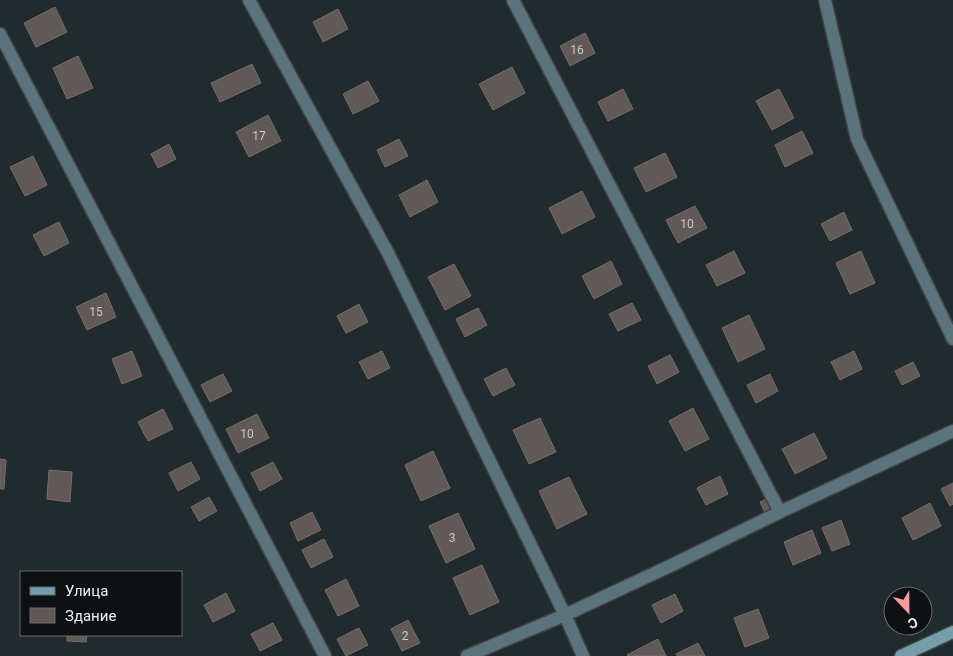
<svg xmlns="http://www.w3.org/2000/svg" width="953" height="656" font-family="Roboto,sans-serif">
<rect width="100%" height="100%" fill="#212a2c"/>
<path fill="#615858" stroke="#776d6d" d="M55 7 67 32 36 47 24 23Z
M338 9 348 29 323 42 313 22Z
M585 33 595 53 570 66 560 46Z
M78 56 93 88 67 99 53 68Z
M252 64 261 83 220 102 211 83Z
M512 67 525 93 493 110 479 84Z
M368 81 379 101 353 114 343 94Z
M623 89 633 109 608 121 598 102Z
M779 89 794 118 772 130 756 101Z
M268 115 281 141 249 157 236 132Z
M802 131 813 153 785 167 775 145Z
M399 139 408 156 385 167 377 150Z
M169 144 176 159 158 168 151 154Z
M665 153 677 177 646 192 634 168Z
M33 156 47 185 25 196 10 167Z
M427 180 438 202 410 217 399 195Z
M582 191 595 217 562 234 549 208Z
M695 206 707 228 678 243 666 220Z
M844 212 852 230 830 241 821 224Z
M59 222 69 243 44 256 33 235Z
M734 251 745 273 717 286 706 265Z
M861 251 875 283 850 294 836 263Z
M611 261 622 284 594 299 582 276Z
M454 264 471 296 445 310 428 277Z
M106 293 116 317 87 330 76 307Z
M632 303 641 320 618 331 609 314Z
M359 304 368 322 346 333 337 316Z
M478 308 487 325 465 337 456 319Z
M749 315 765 349 738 362 722 328Z
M132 351 142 376 122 384 112 359Z
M382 351 390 368 368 379 359 362Z
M854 351 862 369 840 380 831 362Z
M670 355 679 372 657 384 648 366Z
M913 362 920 376 902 385 895 371Z
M506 368 515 385 493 396 484 379Z
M223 374 232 391 210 402 201 385Z
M770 374 778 391 756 403 747 385Z
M693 408 709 439 685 451 669 421Z
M163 409 173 429 148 441 138 422Z
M257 414 269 438 238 453 226 429Z
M540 418 556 452 529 464 513 430Z
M814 433 827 458 795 474 782 449Z
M433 451 450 488 421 501 405 465Z
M0 459 6 460 4 489H0Z
M191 462 200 479 178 491 169 473Z
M273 462 282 479 260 491 251 473Z
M49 470 72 472 70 502 47 499Z
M720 476 728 494 706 505 697 488Z
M569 477 587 514 557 529 539 491Z
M953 483V504L950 506 941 489Z
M209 497 217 511 199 521 191 507Z
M768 498 773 508 765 513 760 502Z
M930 503 941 526 913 540 902 518Z
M312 512 321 530 298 541 290 523Z
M458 513 475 549 446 563 429 526Z
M841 520 850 544 832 551 822 528Z
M812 530 821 553 793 565 784 542Z
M324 539 333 557 311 568 302 550Z
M482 565 499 602 470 615 453 578Z
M346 579 359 606 338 616 325 590Z
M226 593 235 611 213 622 204 605Z
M675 594 683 611 661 623 652 605Z
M758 609 769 638 745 647 734 618Z
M408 620 420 643 402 651 391 629Z
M273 623 282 640 260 651 251 634Z
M359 628 368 645 346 656 337 639Z
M67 635H87L86 642 67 641Z
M658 639 666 656H628L627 655Z
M698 643 705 656H677L676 654Z"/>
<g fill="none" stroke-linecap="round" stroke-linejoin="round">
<defs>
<path id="street" d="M249 0 388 253 565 615 467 656
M513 0 780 512 672 565 565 615 583 656
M825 0 857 139 953 339
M0 34 325 656
M780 512 953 431"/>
<path id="secondary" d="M901 656 953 632"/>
</defs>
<use href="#street" stroke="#3e4648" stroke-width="15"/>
<use href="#secondary" stroke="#3e4648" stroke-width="15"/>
<use href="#street" stroke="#5b737b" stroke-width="12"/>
<use href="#secondary" stroke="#769dab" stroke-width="12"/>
</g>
<g text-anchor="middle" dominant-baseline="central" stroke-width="4" stroke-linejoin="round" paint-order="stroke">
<g font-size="12" fill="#cacccd">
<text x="577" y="50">16</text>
<text x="259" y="136">17</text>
<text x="687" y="224">10</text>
<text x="96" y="312">15</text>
<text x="247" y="434">10</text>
<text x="452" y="538">3</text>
<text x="405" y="636">2</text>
</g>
</g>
<rect x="20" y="571" width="162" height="65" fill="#0e1113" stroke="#676b6d"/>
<rect x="30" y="587" width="25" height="8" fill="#769dab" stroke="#676b6d"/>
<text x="65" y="596" font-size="15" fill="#edf2f4">Улица</text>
<rect x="30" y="608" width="25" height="15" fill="#615858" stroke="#676b6d"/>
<text x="65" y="621" font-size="15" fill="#edf2f4">Здание</text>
<g transform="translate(908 611) rotate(158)"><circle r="24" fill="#0e1113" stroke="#676b6d"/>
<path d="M0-4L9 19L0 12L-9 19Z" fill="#f49aa0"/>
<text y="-8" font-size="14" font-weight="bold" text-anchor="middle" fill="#edf2f4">С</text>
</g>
</svg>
